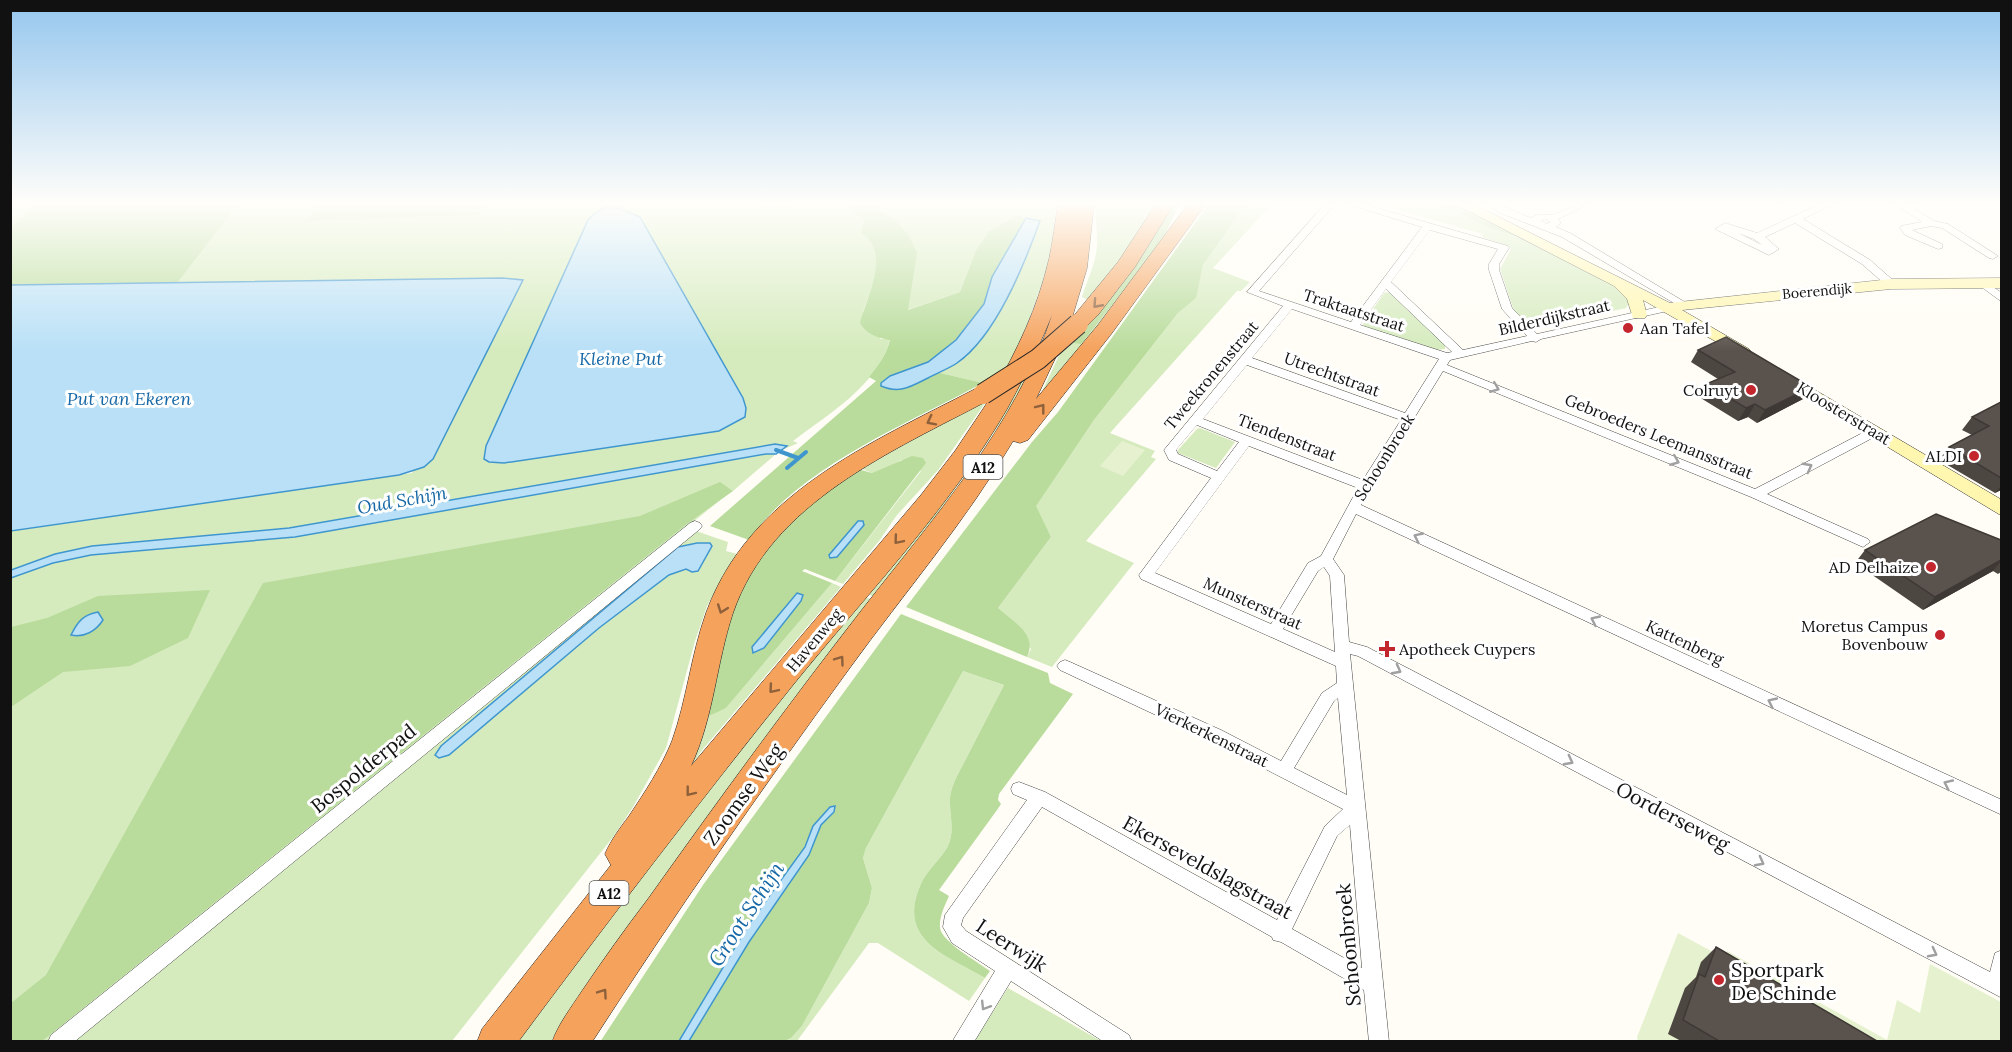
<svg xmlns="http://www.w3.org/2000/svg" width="2012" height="1052" font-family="Lora,serif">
<rect width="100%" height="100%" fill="#fffdf5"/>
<path fill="#d5ebbd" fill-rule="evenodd" d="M10 204H761L771 207 790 204H849L855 208 858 217 864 221C865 235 874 239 876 251 880 271 869 294 863 312L881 339H890C879 385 828 414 793 441L798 443 780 451 289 528 92 546 55 554 11 570V531L412 473 503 278 177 283 180 279 11 281ZM588 220 745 417 719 431 504 463 489 462 484 459 486 446Z
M871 204H1056L1052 242 1045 275 1024 333 1007 369 983 383 939 373C991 348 1021 273 1040 221L1018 215 976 250 960 292 907 310C917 260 920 231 871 204Z
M1095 204H1156L1119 263 1089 301 1082 297C1087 280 1095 266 1097 247 1098 233 1095 218 1095 204Z
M1246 204H1272L1213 268 1250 282 1241 291H1237L1110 433 1155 451 1151 457 1156 459 1086 541 1134 563 1052 667 1027 657 1031 649 998 608 1051 537 1035 506 1094 420 1178 313 1195 298 1203 265Z
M1364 204H1439L1492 229 1516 236 1618 288 1625 292 1629 303 1626 308 1532 329 1514 311 1500 269 1511 249 1509 246 1482 237 1483 234 1378 204 1375 208Z
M1153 254 1156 255 1039 398 1063 347Z
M1390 292 1445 345V349L1435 350 1364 326 1363 324 1384 293Z
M1033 369C987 450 931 523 875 597L863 592 1023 376Z
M990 396 939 469 897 515 879 541 843 584 835 581 921 471 901 460 888 468 872 473 855 466Z
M1200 428 1235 442 1216 468 1178 453V450L1197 429Z
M766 454H776L733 491 720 483 729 493 688 526 696 531 728 542 726 551 737 554 707 606 695 641 666 748 633 807 613 837 452 1041 11 1042V578L53 563 91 555 295 537Z
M832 583 841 587 703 749 671 795 701 716 726 708Z
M860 595 873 600 590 982 551 1041 510 1042Z
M963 671 1004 685 955 780C953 786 950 792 950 798 949 815 956 831 947 848 939 861 926 871 920 886 897 941 946 955 985 978L969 1001 878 943H869L797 1041 782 1042 791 1038 802 1026 869 903 872 888 863 858 866 848Z
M1008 988 1101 1041 974 1042Z"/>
<path fill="#b9dc9c" d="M36 204H238L177 283 11 285V228Z
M319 204H484L479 215 307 221Z
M849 204H871L895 220 909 236 917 253 908 310 960 292 976 250 990 231 1018 215 1026 218 992 277 984 304 956 340 928 362 927 370 983 383C907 424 799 467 749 540L710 526 876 381 869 377C879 365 886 355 890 340 878 338 866 334 860 323 867 296 892 251 861 233L864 221 853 212 855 208Z
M1170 204H1179L1156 255 1152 254 1081 344 1067 342Z
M1209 204H1246L1203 265 1196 298 1178 313 1094 420 1036 506 1051 537 998 608C1013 622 1038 634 1027 657L906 607 1032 442 1058 412Z
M1439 204H1452L1516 236 1492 229Z
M912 456 923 458 926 463 835 581 805 569 802 571 832 583 726 708 711 715 701 716 712 668 744 580 801 507 861 470 872 473Z
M720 482 733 491 684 526 42 1041H11V1003L46 975 263 583 640 516Z
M210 590 188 638 130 666 63 672 11 707V627L47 618 98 596Z
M901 614 1048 673 1050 683 1073 694 999 794 998 800 1001 804 997 810 939 890 949 896C945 905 939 917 940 928 942 942 978 962 990 971L985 978C946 955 897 941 920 886 926 871 939 861 947 848 956 831 949 815 950 798 950 792 953 786 955 780L1004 685 963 671 866 848 863 858 872 888 869 903 802 1026 791 1038 782 1042H600L703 885Z"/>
<path fill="#e6f2cf" d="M1122 441 1145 450 1123 476 1100 466Z
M1678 933 1724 958 1727 951 1887 1040 1897 1000 1920 1013 1930 964 2001 1002V1041L1638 1042 1637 1037Z"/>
<path fill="#b9e0f7" stroke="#3f96cf" stroke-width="1.5" d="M604 208H618L640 217 743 398 746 408 745 417 719 431 504 463 489 462 484 459 486 446 588 220 595 213Z
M1026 218 1040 221C1024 265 996 336 957 363 948 369 937 373 928 378 910 387 900 394 881 386V383L890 376 928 362 956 340 984 304 992 277Z
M503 278 523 280 433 459 424 467 399 475 11 531V285Z
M775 444 787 446 776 454H766L295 537 91 555 53 563 11 578V570L55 554 92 546 289 528Z
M858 521H863L864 525 837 557 830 558 829 555Z
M697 543H710L712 546 698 571 692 572 686 569 669 575 599 628 449 755 439 758 435 755 441 746 678 547Z
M797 593 803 595 801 601 764 648 753 653 752 647Z
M98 612 103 620C96 631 84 638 71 635 78 621 83 615 98 612Z
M835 806 834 812 821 825 809 855 749 942 689 1041H679L749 924 805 847 813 826 830 807Z"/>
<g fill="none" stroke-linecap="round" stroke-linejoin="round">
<path stroke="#3f96cf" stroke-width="4" d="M776 450 798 458
M787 468 806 452"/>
<defs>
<path id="street" d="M1325 204H1335L1259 291 1351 322 1422 227 1347 204H1363L1508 246 1509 248 1499 264V270L1512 308 1537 334 1668 305 1673 308 1672 310 1541 339 1536 342 1532 341 1450 360 1447 365 1755 489 1870 429H1878L1880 432 1878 435 1767 494 1868 539 1870 542 1863 547 1751 497 1443 371 1361 505 2002 800V815L1356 514 1333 559 1344 575 1349 642 1367 647 1990 972 1995 953 2002 950V998L1358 656 1350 654 1389 1042H1369L1364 990 1281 942 1273 940 1272 937 1042 807 963 918 961 925 966 931 1129 1035 1132 1042H1104L1011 981 974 1042H952L995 971 952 943 943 927 945 915 1027 800 1013 794 1011 789 1013 784 1019 782 1045 792 1277 920 1325 826 1343 809 1209 740 1060 670 1057 666 1060 662 1065 660 1070 662 1221 730 1281 761 1322 693 1337 683 1336 666 1141 579 1139 575 1211 478 1169 460 1164 450 1283 306 1247 292ZM1430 230 1498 249 1489 264V270L1502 309 1527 336 1463 350 1391 282ZM1386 289 1452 352 1447 353 1360 325ZM1292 309 1439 359 1405 413 1252 358ZM1247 365 1401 420 1363 480 1203 419ZM1197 425 1239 442 1217 471 1178 454 1176 450ZM1249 446 1358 488 1321 556 1308 563 1271 624 1155 573ZM1324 567 1330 576 1335 652 1283 629 1318 571ZM1338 698 1347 795 1294 768 1334 701ZM1350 825 1362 968 1292 929 1337 836Z
M1488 204C1503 204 1517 213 1531 218 1539 213 1542 215 1550 215 1562 214 1571 204 1589 204L1558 219 1561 223 1556 227 1570 233 1688 304 1683 307 1679 306 1562 237 1500 213ZM1546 219 1550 222 1547 224 1541 220Z
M1820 204H1833L1803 219 1870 260 1895 282V286H1887L1862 264 1795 223 1765 237 1779 249 1769 255 1715 229 1725 223 1757 233ZM1738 233 1754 239 1762 245Z
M1895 204H1907L1934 221 1948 224 1998 256 1993 259 1989 258 1942 228 1931 226 1912 230 1942 244V248L1938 249 1905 235 1900 228 1901 226 1922 222Z
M1984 281 2002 293V302L1980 286V282Z
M695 521 700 523 702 526 700 529 74 1042H48L51 1035 690 523Z"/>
<path id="secondary" d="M1455 204H1473L1670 303 1891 279 2002 278V288L1891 289 1682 310 1749 349 1751 352 1743 357 1643 300 1647 315 1645 318H1633L1627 299 1614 286Z
M1786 373 2002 500V516L1780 382 1778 378 1780 374Z"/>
<path id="highway" d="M1058 204H1094L1087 268 1072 318 1118 262 1156 204H1174L1135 267 1098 315 1085 328 1078 330 1070 327 1036 399 1098 325 1188 204H1206L1112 333 1028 440 1020 443 1013 441C966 521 904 593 849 669 760 791 674 915 592 1042H552C559 1023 571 1008 582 991 603 960 625 929 648 899 717 802 788 705 861 611 931 521 1017 425 1052 315 1039 347 1024 378 1007 409 949 509 865 596 793 685 699 802 608 921 518 1042H477L482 1029 611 865 605 854C611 840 620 828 629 816 645 792 661 768 672 741 687 699 691 655 706 613 749 494 871 443 975 389L983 387 991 389 993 392C1017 351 1038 307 1049 259 1053 241 1055 222 1058 204ZM989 400 955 451 921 495 691 766C714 717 716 664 733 613 771 502 893 451 989 400Z"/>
</defs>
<use href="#street" stroke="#444" stroke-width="1"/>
<use href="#secondary" stroke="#333" stroke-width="1"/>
<use href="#highway" stroke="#222" stroke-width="1"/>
<use href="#street" fill="#fff" fill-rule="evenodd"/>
<use href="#secondary" fill="#fff6b0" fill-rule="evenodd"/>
<use href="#highway" fill="#f5a25d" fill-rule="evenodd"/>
<defs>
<path id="highway-bridge" d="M983 394 1038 359 1078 324"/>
</defs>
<use href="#highway-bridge" stroke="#222" stroke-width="22" stroke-linecap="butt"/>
<use href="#highway-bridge" stroke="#f5a25d" stroke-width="20"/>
</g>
<path fill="#4d4742" d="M1698 350 1803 399 1757 423 1748 417 1738 421 1699 397 1706 384 1718 379 1691 362Z
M2001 402V490L1995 493 1939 460 1949 447 1972 435 1962 430 1972 417Z
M2001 540V572L1998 574 1993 571 1923 610 1855 563 1865 550Z
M1716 947 1877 1041H1681L1668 1034 1685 988 1696 977 1701 962Z"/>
<path fill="#3f3936" d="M1811 387 1803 399 1757 423 1765 410Z
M1755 404 1748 417 1738 421 1746 408Z
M2001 486V490L1995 493Z
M2001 560V561L1993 571 1923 610 1935 597Z"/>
<path fill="#5a524d" stroke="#3f3936" stroke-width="1.5" d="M1726 337 1811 387 1765 410 1755 404 1746 408 1706 384 1735 372 1698 350Z
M2001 402V478L1949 447 1989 426 1972 417Z
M1936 514 2001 540V560L1935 597 1865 550Z
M1716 947 1877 1041H1719L1683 1020 1699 974 1705 977Z"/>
<defs><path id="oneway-chevron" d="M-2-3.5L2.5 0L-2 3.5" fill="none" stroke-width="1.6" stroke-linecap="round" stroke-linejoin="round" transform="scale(1.5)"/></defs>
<g stroke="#8e613b">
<use href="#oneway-chevron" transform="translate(1097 304) rotate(132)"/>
<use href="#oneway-chevron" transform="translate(1041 408) rotate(-52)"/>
<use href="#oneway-chevron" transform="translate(931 421) rotate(153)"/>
<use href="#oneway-chevron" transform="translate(898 540) rotate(130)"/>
<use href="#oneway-chevron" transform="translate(722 609) rotate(110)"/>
<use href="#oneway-chevron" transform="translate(840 660) rotate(-54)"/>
<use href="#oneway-chevron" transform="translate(773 689) rotate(130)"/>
<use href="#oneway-chevron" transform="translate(690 792) rotate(128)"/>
<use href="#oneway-chevron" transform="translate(603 993) rotate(-55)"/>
</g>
<g stroke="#a0a0a0">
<use href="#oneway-chevron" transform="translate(1495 388) rotate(22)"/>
<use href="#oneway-chevron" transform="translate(1675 461) rotate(22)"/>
<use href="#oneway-chevron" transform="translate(1808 467) rotate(-28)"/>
<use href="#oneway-chevron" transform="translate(1418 537) rotate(-155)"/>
<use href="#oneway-chevron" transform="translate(1595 620) rotate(-155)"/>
<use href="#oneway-chevron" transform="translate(1397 670) rotate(28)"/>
<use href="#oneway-chevron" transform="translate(1772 702) rotate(-155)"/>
<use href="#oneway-chevron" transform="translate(1569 761) rotate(28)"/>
<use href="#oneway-chevron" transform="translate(1948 784) rotate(-155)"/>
<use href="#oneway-chevron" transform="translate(1760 862) rotate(28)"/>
<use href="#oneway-chevron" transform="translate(1933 953) rotate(28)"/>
<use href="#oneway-chevron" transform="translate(985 1006) rotate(122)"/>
</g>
<linearGradient id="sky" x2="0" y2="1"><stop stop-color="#95c6ee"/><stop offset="0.58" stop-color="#fffefa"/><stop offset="1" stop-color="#fffefa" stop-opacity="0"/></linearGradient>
<rect width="2012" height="351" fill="url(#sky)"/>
<g fill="#c4262e" stroke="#fff" stroke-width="2">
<circle cx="1628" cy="328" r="6"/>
<circle cx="1751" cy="390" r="6"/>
<circle cx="1974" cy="456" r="6"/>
<circle cx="1931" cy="567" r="6"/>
<circle cx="1940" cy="635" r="6"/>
<path d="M1384 640h6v6h6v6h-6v6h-6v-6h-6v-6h6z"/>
<circle cx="1719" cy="980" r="6"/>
</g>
<g text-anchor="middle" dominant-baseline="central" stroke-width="6" stroke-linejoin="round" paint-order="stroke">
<g font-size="14" fill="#111" stroke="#fff">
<text transform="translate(1817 291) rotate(-5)">Boerendijk</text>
</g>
<g fill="#fff" stroke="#585858" stroke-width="1.5">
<rect x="963.5" y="455" width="39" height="24" rx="4.5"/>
<rect x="589.5" y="881" width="39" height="24" rx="4.5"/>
</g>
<g font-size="15" font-weight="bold" fill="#111">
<text x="983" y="467">A12</text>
<text x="609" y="893">A12</text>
</g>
<g font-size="16" fill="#111" stroke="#fff">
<text transform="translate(1354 310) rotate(18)">Traktaatstraat</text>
<text transform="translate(1554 317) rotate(-13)">Bilderdijkstraat</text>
<text transform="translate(1332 374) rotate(20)">Utrechtstraat</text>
<text transform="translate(1211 375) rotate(-50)">Tweekronenstraat</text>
<text transform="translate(1844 413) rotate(31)">Kloosterstraat</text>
<text transform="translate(1659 436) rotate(22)">Gebroeders Leemansstraat</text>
<text transform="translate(1287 437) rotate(21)">Tiendenstraat</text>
<text transform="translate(1384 457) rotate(-58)">Schoonbroek</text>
<text transform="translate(1253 603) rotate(24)">Munsterstraat</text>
<text transform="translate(814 640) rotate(-50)">Havenweg</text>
<text transform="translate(1685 642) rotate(25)">Kattenberg</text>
<text transform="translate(1212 735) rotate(26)">Vierkerkenstraat</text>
</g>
<g font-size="16" fill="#111" stroke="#fff" text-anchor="end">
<text x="1640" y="328" text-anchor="start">Aan Tafel</text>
<text x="1739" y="390">Colruyt</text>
<text x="1962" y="456">ALDI</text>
<text x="1919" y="567">AD Delhaize</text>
<text x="1928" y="626">Moretus Campus<tspan x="1928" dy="18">Bovenbouw</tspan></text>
<text x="1399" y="649" text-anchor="start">Apotheek Cuypers</text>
</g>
<g font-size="18" font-style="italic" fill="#1768a6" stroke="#fff">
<text x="621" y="358">Kleine Put</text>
<text x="129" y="398">Put van Ekeren</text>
<text transform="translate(402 500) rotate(-10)">Oud Schijn</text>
</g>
<g font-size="20" fill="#111" stroke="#fff">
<text transform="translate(363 768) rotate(-39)">Bospolderpad</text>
<text transform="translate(743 794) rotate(-54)">Zoomse Weg</text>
<text transform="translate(1673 816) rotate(28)">Oorderseweg</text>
<text transform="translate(1208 867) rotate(29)">Ekerseveldslagstraat</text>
<text transform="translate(1012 945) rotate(33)">Leerwijk</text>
<text transform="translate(1348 945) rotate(-95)">Schoonbroek</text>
</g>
<g font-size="20" fill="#111" stroke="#fff" text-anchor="start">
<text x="1731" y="969">Sportpark<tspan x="1731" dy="23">De Schinde</tspan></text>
</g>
<g font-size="21" font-style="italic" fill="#1768a6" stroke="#fff">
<text transform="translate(746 914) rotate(-57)">Groot Schijn</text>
</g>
</g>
<rect width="2012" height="1052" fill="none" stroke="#111111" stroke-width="24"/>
</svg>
